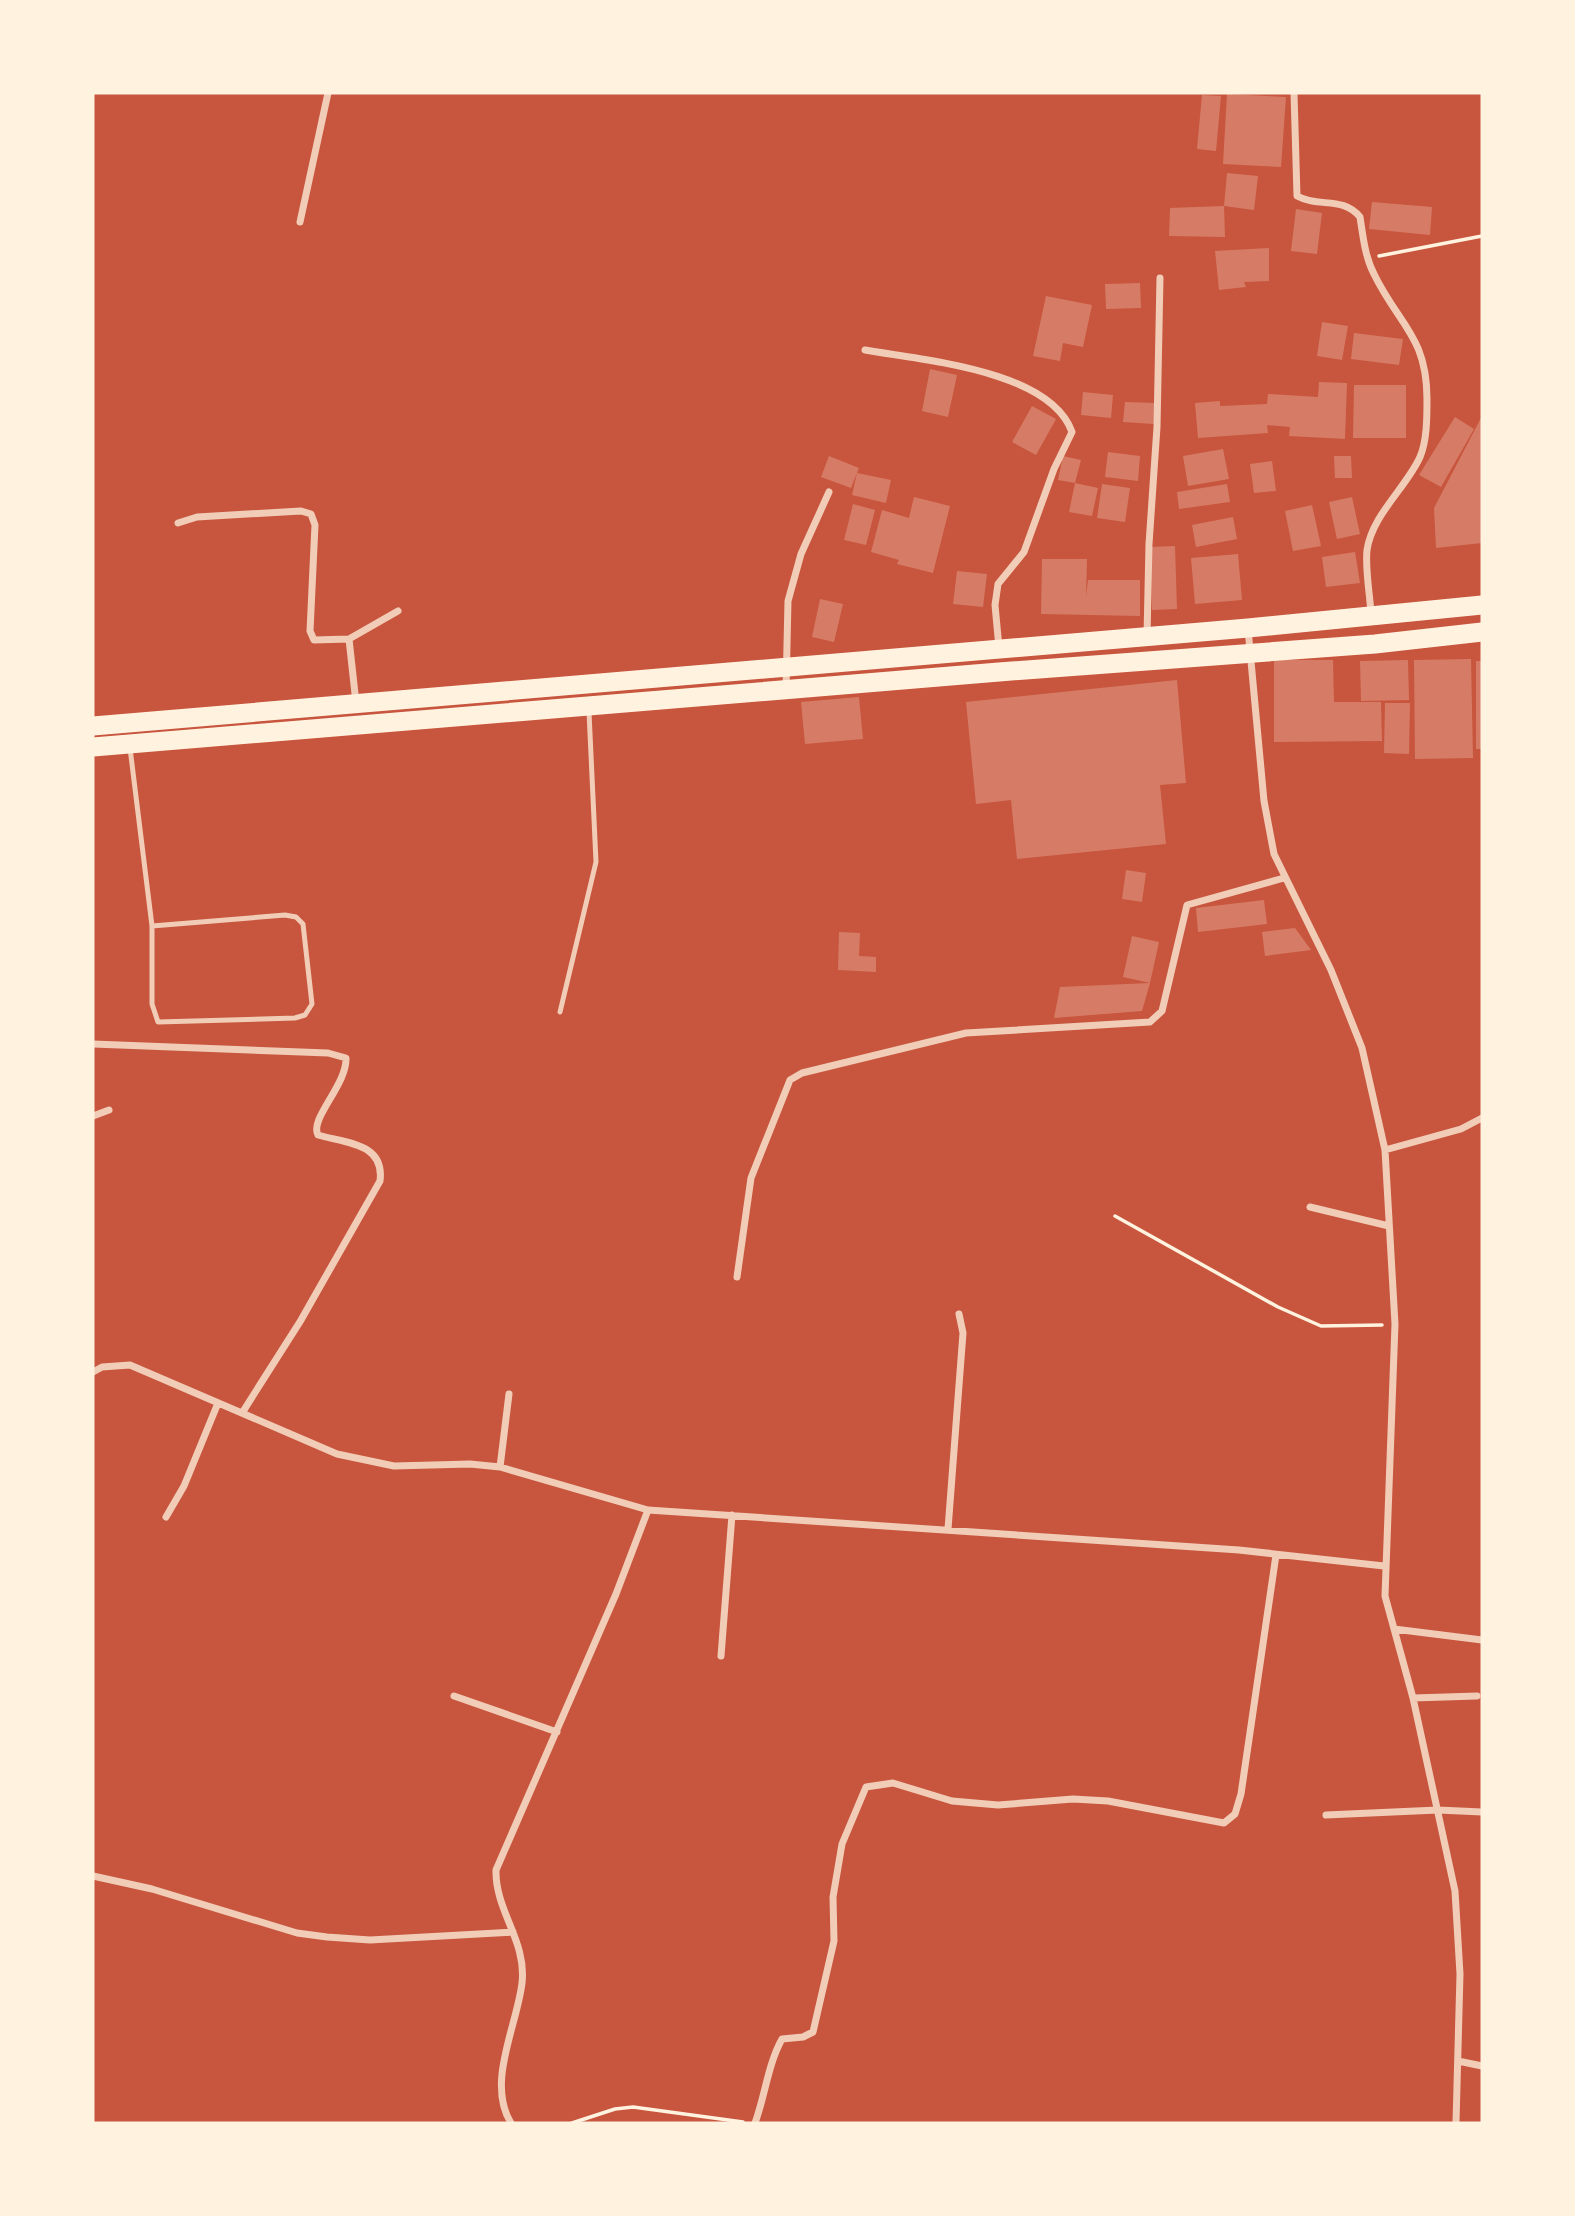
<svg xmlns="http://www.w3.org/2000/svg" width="1575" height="2216" font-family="Figtree,sans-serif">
<rect width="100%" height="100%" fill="#c8553d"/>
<path fill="#d67c66" d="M1227 94 1286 97 1281 167 1223 164Z
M1202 95 1221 96 1216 151 1197 149Z
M1227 173 1258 176 1254 210 1224 206Z
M1372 202 1432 207 1430 235 1369 229Z
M1224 206 1225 237 1169 236 1170 208Z
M1296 209 1322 213 1317 254 1291 251Z
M1269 248V281L1244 282 1246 287 1219 290 1215 251Z
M1140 283 1141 308 1106 309 1105 284Z
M1046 296 1092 305 1083 347 1063 343 1060 361 1033 356Z
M1322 322 1348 326 1342 360 1317 356Z
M1354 333 1403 339 1399 365 1351 359Z
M930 369 957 375 948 417 922 411Z
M1319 382 1347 383 1345 439 1289 436 1290 427 1267 425 1268 433 1198 438 1195 403 1220 401V406L1267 404 1268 394 1318 397Z
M1354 385H1406V438H1353Z
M1083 392 1113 395 1111 418 1081 415Z
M1125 402 1155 403 1154 424 1123 422Z
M1032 406 1056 419 1036 455 1012 442Z
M1482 416V543L1436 548 1434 508Z
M1455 417 1474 429 1441 487 1419 475Z
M1223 449 1229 479 1188 486 1183 456Z
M1108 452 1140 456 1138 481 1105 477Z
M829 456 859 468 851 488 821 477Z
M1063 456 1081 460 1075 483 1098 488 1092 516 1069 512 1075 483 1058 480Z
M1334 456H1351L1352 478H1335Z
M1272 461 1276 491 1254 493 1250 464Z
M857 473 891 480 886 503 852 495Z
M1102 484 1130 488 1125 522 1097 518Z
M1227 484 1230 502 1179 509 1177 492Z
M914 497 950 506 933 573 897 564 899 560 871 552 882 510 909 518Z
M1352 497 1360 534 1337 539 1329 502Z
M853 504 875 510 866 545 844 540Z
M1312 505 1321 546 1293 551 1285 511Z
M1233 517 1237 539 1196 547 1192 525Z
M1175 546 1177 609 1152 610 1151 547Z
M1355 552 1360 583 1326 587 1322 557Z
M1238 554 1242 600 1195 604 1191 558Z
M1042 559H1087L1086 597 1088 580H1140V616L1041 614Z
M957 571 987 574 983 607 953 604Z
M820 599 843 604 834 642 812 637Z
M1471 659 1473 758 1415 759 1414 660Z
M1274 660H1333L1334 702H1381L1382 741 1274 742Z
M1408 660 1409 700 1361 701 1360 661Z
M1476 661H1482V749H1476Z
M1177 680 1186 783 1160 785 1166 844 1017 859 1011 800 976 804 966 702Z
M859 697 863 739 805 744 801 702Z
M1385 703H1410L1409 754 1384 753Z
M1126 870 1146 873 1142 902 1122 899Z
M1264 900 1267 924 1198 932 1196 908Z
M1295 928 1311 950 1265 956 1262 932Z
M839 932 860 933 859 956 876 957V972L838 970Z
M1132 936 1159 942 1150 983 1123 977Z
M1150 983 1142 1011 1054 1018 1060 987Z"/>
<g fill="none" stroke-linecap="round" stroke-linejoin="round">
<path stroke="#fff3e0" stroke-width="3.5" d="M1379 256 1482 236
M1115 1216 1278 1307 1321 1326 1382 1325
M572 2123 615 2109 633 2107 743 2122"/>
<path stroke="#f1ccb7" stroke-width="5" d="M130 748 152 926V1004L158 1022 295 1018 305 1015 312 1004 303 924 296 917 285 915 152 926
M560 1012 596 862 589 712"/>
<path stroke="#f1ccb7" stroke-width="7" d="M1294 93 1297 196C1319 208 1343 196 1360 217 1363 236 1365 257 1374 274 1398 324 1427 336 1427 399 1427 417 1427 441 1420 457 1406 488 1372 515 1367 550 1365 570 1370 594 1371 614
M300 222 328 93
M865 350C922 360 1050 370 1072 432L1054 469 1024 552 998 584 995 605 999 648
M178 523 197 517 301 511 311 514 315 525 310 631 314 640 349 639 356 703
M1248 629 1264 801 1274 854 1331 970 1362 1048 1385 1150 1395 1324 1385 1596 1413 1698 1455 1891 1460 1974 1456 2123
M1147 636 1149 544 1157 427 1160 278
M349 639 398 611
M786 689 788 601 801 554 829 492
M93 1044 328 1053 346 1058C347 1085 309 1119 318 1135 346 1143 385 1143 380 1181L301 1320 242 1413
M93 1116 109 1110
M1385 1150 1461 1129 1482 1118
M1310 1207 1389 1226
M737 1277 751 1178 790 1080 802 1073 966 1033 1150 1022 1162 1011 1187 905 1284 878
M93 1372 102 1367 130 1365 337 1454 394 1466 470 1464 500 1467 648 1510 1239 1550 1384 1566
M500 1467 509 1394
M166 1517 184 1486 218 1403
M948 1529 963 1333 959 1314
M1394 1629 1482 1640
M721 1656 732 1515
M454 1696 557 1732
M1413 1698 1477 1696
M1326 1815 1438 1810 1482 1812
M93 1876 152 1889 297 1933 327 1937 370 1940 513 1932
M1458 2061 1482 2066
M511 2123C486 2083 517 2026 522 1983 527 1941 495 1911 496 1870L616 1594 648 1510
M755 2123C765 2096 768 2064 782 2039L803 2037 813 2032 834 1941 833 1897 842 1844 866 1787 893 1783 952 1801 998 1805 1073 1799 1108 1801 1224 1823 1235 1814 1241 1794 1276 1555"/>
<path stroke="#fff3e0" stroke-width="19" d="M93 726 1248 628 1482 605
M93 747 999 672 1375 644 1482 632"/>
</g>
<rect width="1575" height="2216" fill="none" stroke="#fff3e0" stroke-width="189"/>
</svg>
